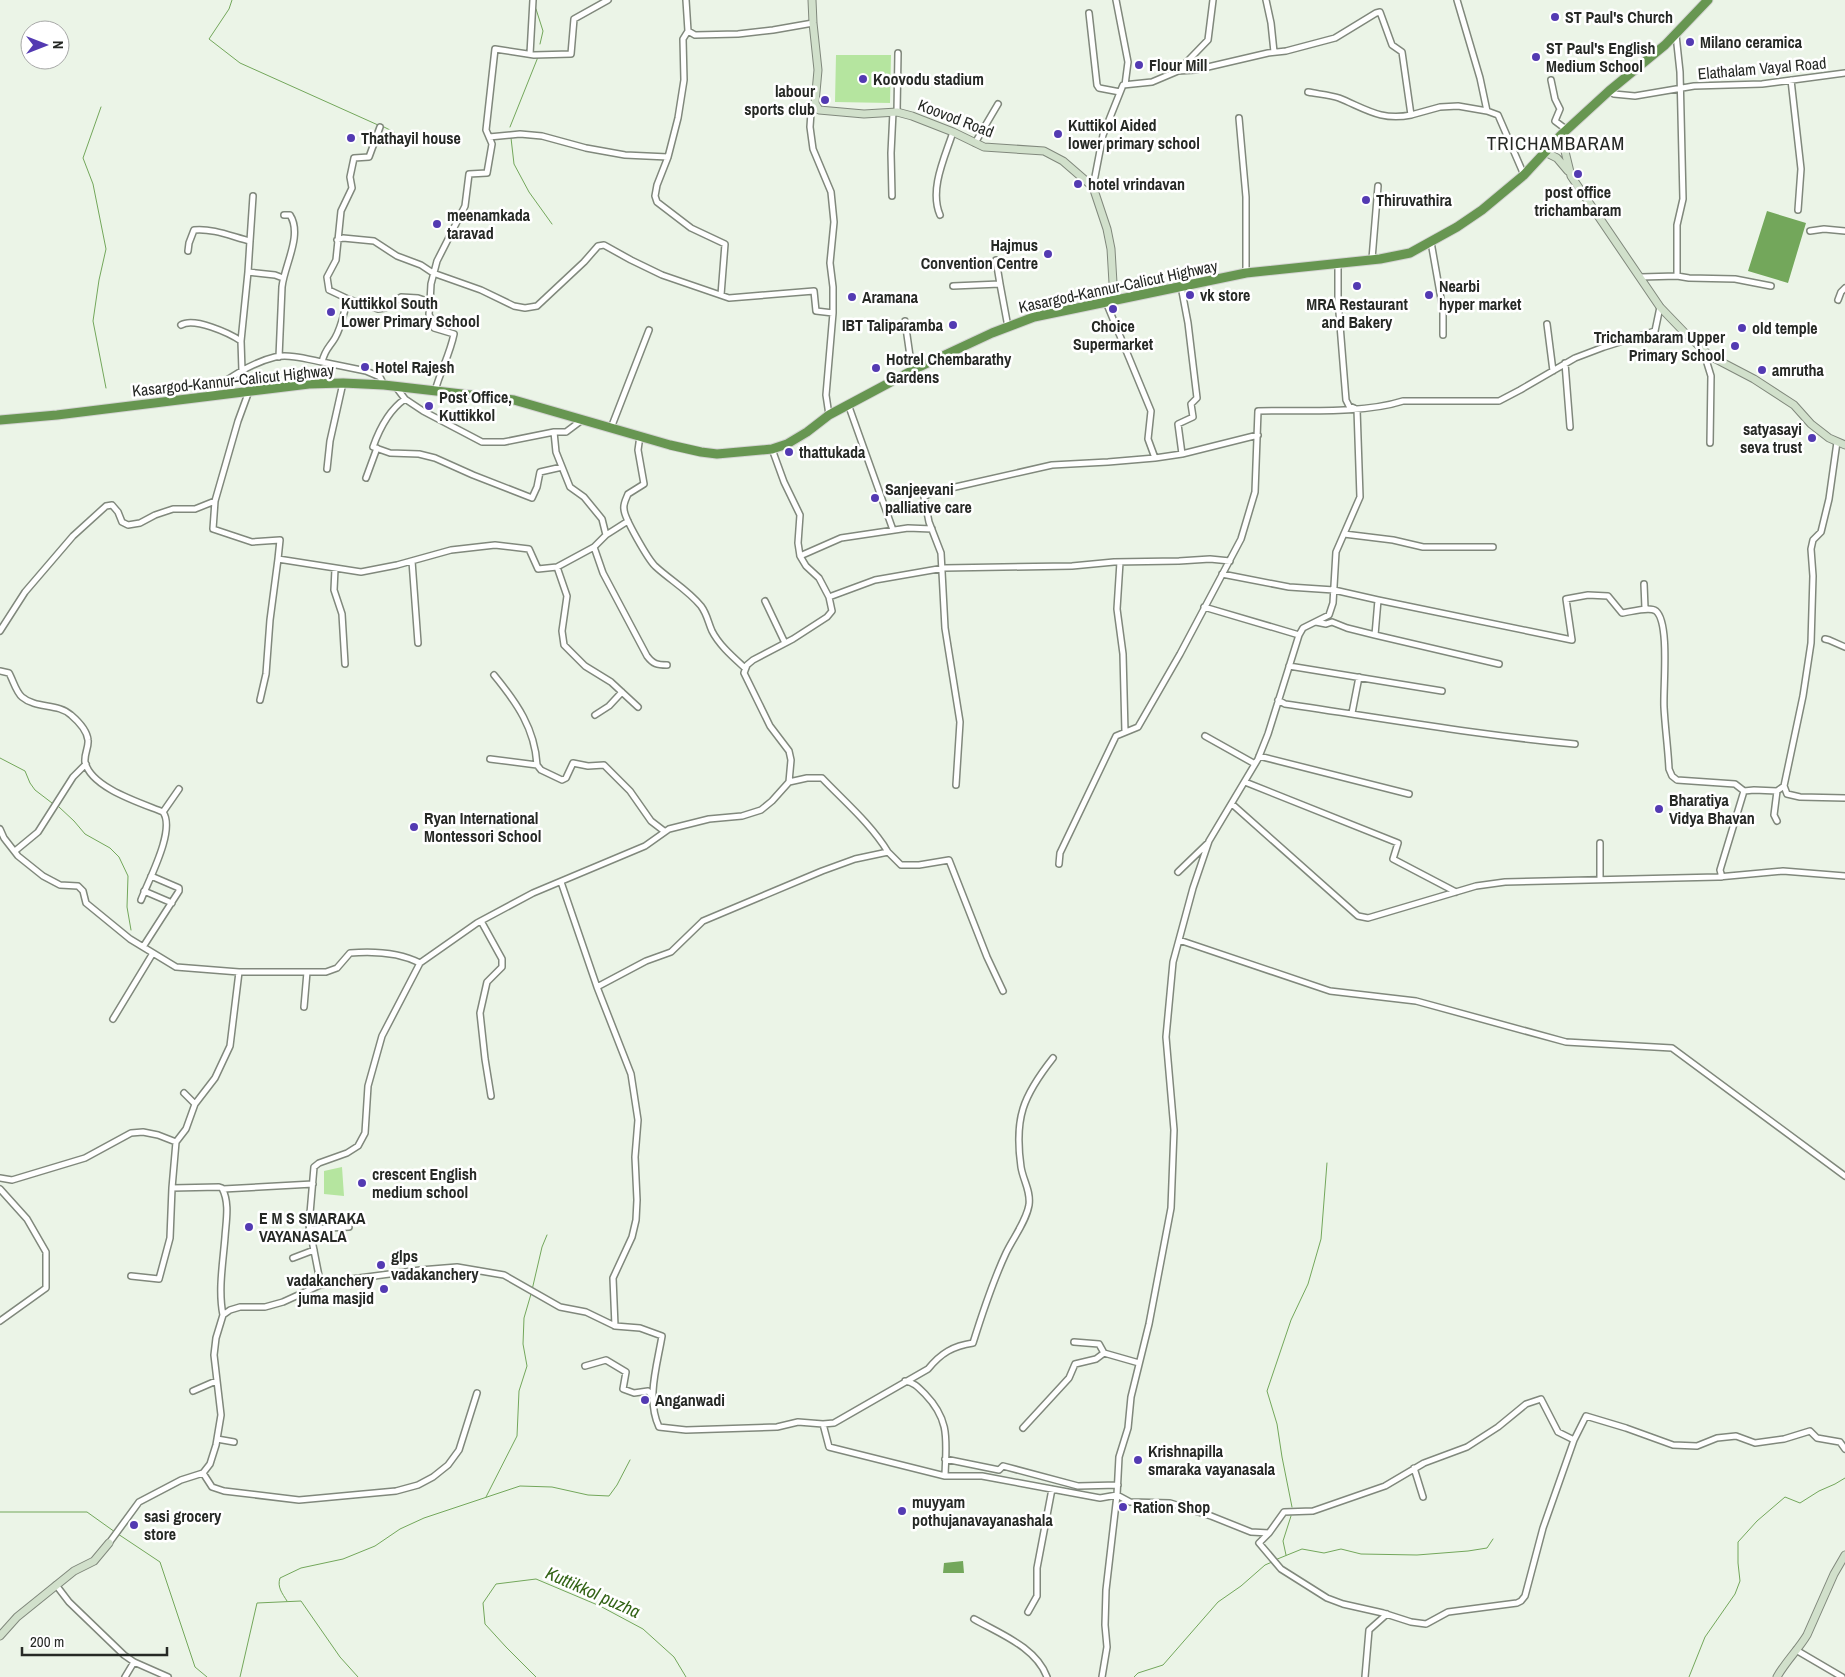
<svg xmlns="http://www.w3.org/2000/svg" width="1845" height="1677" font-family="'Archivo Narrow',sans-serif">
<rect width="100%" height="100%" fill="#ebf4e7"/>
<path fill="#b5e59f" d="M836 55H891L890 103 835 102Z
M342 1167 344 1196 324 1194V1171Z"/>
<path fill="#73a75b" d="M1767 211 1806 223 1788 283 1748 271Z
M963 1561 964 1573H943L944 1563Z"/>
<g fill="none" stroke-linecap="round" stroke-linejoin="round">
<path stroke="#73a75b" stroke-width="1" d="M232 0 229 9 209 39 240 63 378 125
M536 9 543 31 540 44
M101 107 83 158 93 184 106 249 99 280 93 321 106 388
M382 126 394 132
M510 127 538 57
M511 138 514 164 529 192 552 224
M0 758 25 771 30 783 35 790 52 803
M59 807 74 821 85 834 110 848 119 857 128 876 127 907 131 930
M532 1290 542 1247 547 1235
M486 1497 517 1436 519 1391 527 1366 523 1344 524 1318 531 1294
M1292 1507 1282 1457 1277 1424 1267 1391 1291 1320 1308 1284 1321 1239 1327 1163
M0 1512H87L115 1532
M118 1534 160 1562 195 1667 207 1677
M1286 1555 1283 1541 1291 1516
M1275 1560 1302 1549 1324 1553 1341 1549 1361 1554 1417 1555 1468 1551 1487 1548 1493 1539
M287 1601C282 1593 277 1587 280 1578L301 1568 343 1559 375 1546 400 1529 424 1518 520 1486 552 1487 588 1495 609 1496 617 1485 630 1460
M240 1677 257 1603 301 1601 340 1657 358 1677
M536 1677 506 1647 485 1624 483 1603 496 1584 536 1579 600 1606 643 1629 674 1657 686 1677
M1134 1677 1138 1673 1163 1665 1218 1602 1241 1586 1265 1565 1272 1562
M1689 1677 1705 1637 1735 1594 1740 1581 1738 1563V1542L1757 1521 1785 1497 1800 1503 1819 1491 1835 1484 1845 1478"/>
<defs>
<path id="street" d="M686 0 688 31 695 35 738 34 773 30 813 23
M1116 0 1128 62 1125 85
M1266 0 1271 23 1274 52
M1457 0 1480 78 1487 111 1498 115 1524 175
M1089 13 1097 85 1099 88 1120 92
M688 31 683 39 684 80 678 118 668 157 657 185 655 196 657 202 691 228 725 244 721 295
M530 54 533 0
M1178 71 1195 70 1268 53 1286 51 1335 38 1376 13 1380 12 1392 45 1402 52 1411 115 1440 107 1458 106 1487 111
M1551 80 1555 99 1560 109 1555 121 1567 130
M1791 80 1801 169 1798 210
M1609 91 1614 94 1635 96 1694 86 1762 84 1845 73
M1308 92C1318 94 1330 95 1339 98 1366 109 1381 121 1411 115
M815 103 811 112 810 127 813 149 831 192 834 222 830 263 833 287V313L826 395 829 415
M897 112 898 53
M1239 118 1246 197V273
M489 137 520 134 542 136 586 148 625 155 668 157
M975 143 998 104
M1093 187 1103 135 1123 85 1152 82 1178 71 1208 40 1213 0
M892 196 891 153 893 112
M940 215C929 189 945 157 953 132
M1810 231 1824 229 1845 231
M337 240 343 238 374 241 397 256 421 265 433 273 481 290 514 306 525 308 537 306 584 262 598 246 604 245 631 260 662 275 729 298 814 291 816 311 833 313
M250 241 253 196
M1431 242 1443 310V335
M188 251 189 243 194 230C213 228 233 237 250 241L248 272 275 275 283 278
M1372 259 1378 186
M996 260 1000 284
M1338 263V300L1346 400 1349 406 1354 408
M1677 276 1689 278 1735 279 1771 286
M1641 277 1677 276V225L1683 199 1680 72 1676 35
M953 286 1000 284 1008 327
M1181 286 1188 323 1197 398 1191 404 1193 417 1178 424 1182 454
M348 299 329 290 327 277 336 260 341 211 352 188 350 177 354 158 369 157 380 127
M1838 300 1841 292 1845 288
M430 302 431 284 437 261 465 206 469 174 487 173 492 144 486 130 495 49 534 55 571 54 574 19 608 0
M1106 302 1151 411 1148 439 1155 458 1182 454 1258 435
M905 321 912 370
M1547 324 1553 371
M181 325C194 317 229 333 241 341L242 371
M241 341 248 272
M1703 350 1711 376 1710 443
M279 357 282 287C284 266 303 235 290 215H284
M1565 363 1570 427
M384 385 380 377 366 371 322 362C325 349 329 348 335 338 342 326 344 311 348 299L378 309 385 308 401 297 418 298 430 302 429 314 434 328 454 334C450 354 440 372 435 391
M396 387 405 399 423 411 482 442H504L554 432
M249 391 238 421 215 501 213 529 252 542 280 540 278 559 361 572 397 565 451 550 495 545 529 549 538 569 557 567 594 547 606 535 602 519 584 497 570 487 556 452 554 432H566L582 420
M206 395C226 380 250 363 275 357 289 354 307 359 322 362
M405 399C389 410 379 430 373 447L390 453 419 454 435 458 473 475 532 498 537 487 540 472 562 467
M848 404 893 530
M611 428 649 330
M640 436 638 450 644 484 628 494C626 499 623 504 624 509 624 518 648 559 655 566 670 580 688 590 701 606 707 614 708 622 712 631 719 645 733 657 745 668
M327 469 330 441 343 383
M366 478 377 448
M1344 534 1393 540 1423 547H1493
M606 535 628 521
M594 547 603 573 647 656C653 664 657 665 667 665
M800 556 841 538 908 528 932 529
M412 561 418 643
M1120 562 1117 609 1123 654 1125 732
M557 567 567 596 562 631 564 645 585 666 611 682 638 707
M335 569 334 590 342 614 345 664
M1222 574 1289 587 1334 590 1378 600 1572 640 1566 599 1588 595 1608 596 1622 613C1631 612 1649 606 1656 611 1670 623 1663 687 1664 707 1665 727 1668 748 1669 769L1672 776 1677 780 1735 784 1744 791
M1644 584 1645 608
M829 597 875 580 944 568 1072 566 1114 562 1179 561 1210 559 1230 561
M765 601 785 643
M1204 607 1299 635
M1316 622 1326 624 1332 622 1347 628 1375 635 1378 600
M0 631 25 592 73 536 106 506 112 505 118 512 122 522 128 525 140 523 155 515 173 509H195L215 501
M1375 635 1499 664
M1825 639 1829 640 1845 647
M1289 666 1442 691
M0 671 9 673C13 680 16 692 22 697 36 709 58 703 71 715 78 721 87 730 88 740 89 747 84 754 85 762 91 788 141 803 163 812
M494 675C517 703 535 729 537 765
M260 700 266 674 270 620 278 559
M1278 700 1285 704C1382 718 1477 735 1575 744
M1352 713 1359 677
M595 715 609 706 622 692
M1205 736 1255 764
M1259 756 1409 794
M490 759 537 765 541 770 562 780 566 778 573 763 588 766 604 765 630 791 651 821 664 831
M789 782 807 778H822C845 802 871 824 888 852
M1245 782 1398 843 1393 859 1456 892
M956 785 960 722 945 628 941 553 929 522 924 497 929 494 951 488 1052 465 1108 462 1155 458
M1784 786 1787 794 1800 797 1845 798
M1777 791 1784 786 1803 696 1811 643 1813 576 1811 549 1813 540 1821 532 1829 499 1837 442
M1232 804 1358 916 1368 918 1476 886 1505 882 1718 877 1783 871 1845 876
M0 829 4 838 18 856 43 876 60 885 78 886 83 891 86 903 130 939 176 967 239 972H326L337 968 350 953C374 951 398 952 420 963
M1600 843V879
M15 851 38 832 73 777 86 764
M1059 864 1060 853 1116 736 1138 727 1180 654 1241 539 1255 492 1258 411C1302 410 1362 414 1403 401H1499L1520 390 1575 358 1604 347 1655 331 1660 307
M1178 872 1207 844
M1722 877 1720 870 1744 791 1754 790 1777 791 1774 815 1777 821
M561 882 597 987 631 1074 638 1120 635 1157 637 1200 636 1220 632 1237 613 1278 615 1326
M144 891 172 903
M141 900C148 881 176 830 163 812L179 789
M481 921 502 959V967L487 982 480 1013 485 1059 491 1096
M1179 940 1330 991 1416 1001 1566 1042 1672 1048 1845 1176
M143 947 179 891V888L151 876
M597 987 646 961 671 952 703 921 822 871 855 859 888 852 901 865H919L949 860 987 957 1003 991
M304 1007 307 972
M113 1019 153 953
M184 1093 195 1104
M176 1142 186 1129 195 1104 215 1078 230 1046 239 972
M0 1178 12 1180 85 1158 131 1133 143 1132 158 1135 176 1142 172 1188 219 1187 222 1188C230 1203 226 1221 225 1237 223 1263 218 1290 223 1315
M0 1189 27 1219 46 1252V1288L0 1321
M223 1189 313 1184
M309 1229 349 1227
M293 1258 314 1250
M131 1276 159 1279 170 1238 172 1188
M318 1286 336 1281 420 1270 457 1267 504 1275 560 1307 586 1312 615 1326 640 1328 662 1336C657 1366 646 1399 659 1427L686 1430 777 1427 798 1422 823 1424 829 1447 945 1476H982L1100 1498 1117 1495 1119 1457 1128 1428 1131 1397 1149 1324 1171 1208 1174 1130 1166 1037 1173 962 1193 888 1209 841 1258 759 1268 734 1299 635 1303 628 1329 615 1333 603 1336 552 1360 497 1357 409
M1074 1342 1099 1344 1104 1353 1139 1363
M585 1366 606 1360 626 1372 623 1389 634 1393 648 1391 653 1397
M905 1381C914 1382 919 1388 925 1394 951 1421 946 1441 945 1476
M193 1391 216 1381
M823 1424 834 1423 928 1369C941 1353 953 1346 973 1343 983 1311 992 1283 1006 1253 1013 1238 1026 1222 1029 1205 1031 1191 1023 1180 1021 1167 1014 1118 1023 1096 1053 1058
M1023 1428 1069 1378 1075 1364 1096 1359 1104 1353
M217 1439 234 1442
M945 1459 999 1470 1003 1466 1078 1486 1118 1485
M1414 1468 1423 1497
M203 1473 212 1487 224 1491 299 1500 396 1491 418 1485 433 1477 448 1465 459 1450 477 1393
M1269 1533 1259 1543 1281 1569 1327 1598 1343 1604 1383 1613 1411 1622 1426 1624 1448 1612 1517 1603 1521 1601 1525 1596 1543 1528 1574 1440
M109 1543 139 1502 181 1480 203 1473 210 1464 216 1445 221 1415 214 1355 216 1338 223 1315 230 1310 240 1307H265L283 1302 318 1286 319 1276 309 1225 314 1167 319 1163 347 1153 358 1146 365 1133 368 1086 382 1036 420 963 477 923 533 893 645 846 669 829 709 819 742 816 761 810 772 801 789 782 791 760 789 751 770 726 744 673 747 665 753 660 793 639 827 617 832 611 829 597 819 578 806 566 800 556 798 543 800 515 784 482 772 449
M56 1585 69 1602 124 1655 134 1662 168 1677
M1028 1612 1037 1596V1568L1052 1489
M974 1619C1000 1634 1036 1647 1047 1677
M1796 1650 1842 1677
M125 1677 134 1662
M1102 1677 1107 1647 1105 1625 1106 1590 1117 1495 1130 1502 1170 1503 1211 1516 1251 1532 1269 1533 1284 1512 1313 1511 1385 1486 1424 1463 1467 1447 1498 1427 1526 1404 1541 1399 1558 1432 1574 1440 1586 1416 1626 1428 1673 1445 1697 1446 1717 1438 1736 1436 1755 1443 1784 1439 1810 1431 1817 1438 1840 1442 1845 1449
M1365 1677 1369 1630 1387 1614"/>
<path id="secondary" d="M812 0 813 23 818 70 815 103 819 110 864 114 897 112 912 116 953 132 984 147 1044 151 1063 161 1093 187 1107 229 1111 249 1114 300
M1561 135 1571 176 1660 307 1685 333 1710 356 1754 379 1794 405 1811 424 1829 438 1845 445
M1545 152 1557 158 1568 171
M0 1636 17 1617 74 1571 94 1561 109 1543
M1777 1677C1786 1661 1798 1650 1807 1635L1834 1574 1845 1555"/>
<path id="highway" d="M0 420 57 415 309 384 343 383 384 385 514 400 670 445 701 452 717 454 772 449 787 444 807 432 829 415 917 368 992 333 1034 317 1246 273 1380 259 1410 253 1457 227 1482 210 1524 175 1561 135 1609 91 1665 45 1708 0"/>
</defs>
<use href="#street" stroke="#80887c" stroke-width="8"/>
<use href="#secondary" stroke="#80887c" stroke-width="9"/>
<use href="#highway" stroke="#d4d4d3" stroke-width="11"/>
<use href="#street" stroke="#fff" stroke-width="5"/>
<use href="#secondary" stroke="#d1e0cb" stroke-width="7"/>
<use href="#highway" stroke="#679651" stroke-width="9"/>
</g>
<g fill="#533ab2" stroke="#fff" stroke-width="2">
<circle cx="1555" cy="17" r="5"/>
<circle cx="1690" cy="42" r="5"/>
<circle cx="1536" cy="57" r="5"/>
<circle cx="1139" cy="65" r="5"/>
<circle cx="863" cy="79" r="5"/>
<circle cx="825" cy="100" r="5"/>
<circle cx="1058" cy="134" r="5"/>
<circle cx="351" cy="138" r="5"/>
<circle cx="1578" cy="174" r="5"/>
<circle cx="1078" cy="184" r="5"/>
<circle cx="1366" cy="200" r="5"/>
<circle cx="437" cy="224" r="5"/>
<circle cx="1048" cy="254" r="5"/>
<circle cx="1357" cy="286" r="5"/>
<circle cx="1190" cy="295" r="5"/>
<circle cx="1429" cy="295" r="5"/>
<circle cx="852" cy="297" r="5"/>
<circle cx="1113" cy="309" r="5"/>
<circle cx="331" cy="312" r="5"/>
<circle cx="953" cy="325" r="5"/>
<circle cx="1742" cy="328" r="5"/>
<circle cx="1735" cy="346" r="5"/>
<circle cx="365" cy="367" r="5"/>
<circle cx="876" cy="368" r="5"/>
<circle cx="1762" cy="370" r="5"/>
<circle cx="429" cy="406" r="5"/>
<circle cx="1812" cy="438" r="5"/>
<circle cx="789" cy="452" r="5"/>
<circle cx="875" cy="498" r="5"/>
<circle cx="1659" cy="809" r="5"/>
<circle cx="414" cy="827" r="5"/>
<circle cx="362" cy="1183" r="5"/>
<circle cx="249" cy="1227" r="5"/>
<circle cx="381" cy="1265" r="5"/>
<circle cx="384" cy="1289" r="5"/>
<circle cx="645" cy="1400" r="5"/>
<circle cx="1138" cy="1460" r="5"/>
<circle cx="1123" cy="1507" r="5"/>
<circle cx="902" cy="1511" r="5"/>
<circle cx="134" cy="1525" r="5"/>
</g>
<g text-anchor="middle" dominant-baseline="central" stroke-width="5" stroke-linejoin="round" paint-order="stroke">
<g font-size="16" font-weight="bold" fill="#262925" stroke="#fff" text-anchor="start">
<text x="1565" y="17">ST Paul's Church</text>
<text x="1700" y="42">Milano ceramica</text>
<text x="1546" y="48">ST Paul's English<tspan x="1546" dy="18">Medium School</tspan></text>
<text x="1149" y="65">Flour Mill</text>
<text x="873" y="79">Koovodu stadium</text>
<text x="815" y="91" text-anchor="end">labour<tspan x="815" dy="18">sports club</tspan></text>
<text x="1068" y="125">Kuttikol Aided<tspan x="1068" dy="18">lower primary school</tspan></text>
<text x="361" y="138">Thathayil house</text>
<text x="1088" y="184">hotel vrindavan</text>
<text x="1578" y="192" text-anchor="middle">post office<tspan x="1578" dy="18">trichambaram</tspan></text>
<text x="1376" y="200">Thiruvathira</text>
<text x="447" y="215">meenamkada<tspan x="447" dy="18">taravad</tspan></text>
<text x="1038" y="245" text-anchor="end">Hajmus<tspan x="1038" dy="18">Convention Centre</tspan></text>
<text x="1439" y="286">Nearbi<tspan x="1439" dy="18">hyper market</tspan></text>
<text x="1200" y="295">vk store</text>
<text x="862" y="297">Aramana</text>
<text x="341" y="303">Kuttikkol South<tspan x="341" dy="18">Lower Primary School</tspan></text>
<text x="1357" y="304" text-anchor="middle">MRA Restaurant<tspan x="1357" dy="18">and Bakery</tspan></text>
<text x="943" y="325" text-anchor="end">IBT Taliparamba</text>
<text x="1113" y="326" text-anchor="middle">Choice<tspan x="1113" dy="18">Supermarket</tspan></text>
<text x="1752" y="328">old temple</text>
<text x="1725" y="337" text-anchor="end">Trichambaram Upper<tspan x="1725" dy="18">Primary School</tspan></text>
<text x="886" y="359">Hotrel Chembarathy<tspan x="886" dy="18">Gardens</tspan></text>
<text x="375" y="367">Hotel Rajesh</text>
<text x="1772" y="370">amrutha</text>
<text x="439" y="397">Post Office,<tspan x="439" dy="18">Kuttikkol</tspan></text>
<text x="1802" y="429" text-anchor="end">satyasayi<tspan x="1802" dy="18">seva trust</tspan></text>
<text x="799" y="452">thattukada</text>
<text x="885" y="489">Sanjeevani<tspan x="885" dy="18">palliative care</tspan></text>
<text x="1669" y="800">Bharatiya<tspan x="1669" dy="18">Vidya Bhavan</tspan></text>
<text x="424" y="818">Ryan International<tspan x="424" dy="18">Montessori School</tspan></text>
<text x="372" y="1174">crescent English<tspan x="372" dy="18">medium school</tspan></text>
<text x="259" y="1218">E M S SMARAKA<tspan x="259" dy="18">VAYANASALA</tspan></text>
<text x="391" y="1256">glps<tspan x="391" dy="18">vadakanchery</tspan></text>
<text x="374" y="1280" text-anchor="end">vadakanchery<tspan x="374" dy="18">juma masjid</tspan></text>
<text x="655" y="1400">Anganwadi</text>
<text x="1148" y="1451">Krishnapilla<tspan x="1148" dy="18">smaraka vayanasala</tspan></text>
<text x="912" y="1502">muyyam<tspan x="912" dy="18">pothujanavayanashala</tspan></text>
<text x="1133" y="1507">Ration Shop</text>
<text x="144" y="1516">sasi grocery<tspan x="144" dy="18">store</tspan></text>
</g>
<g font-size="16" fill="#262925" stroke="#fff">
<text transform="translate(1762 68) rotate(-5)">Elathalam Vayal Road</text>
<text transform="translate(956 118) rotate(21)">Koovod Road</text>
<text transform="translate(1118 286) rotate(-12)">Kasargod-Kannur-Calicut Highway</text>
<text transform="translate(233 380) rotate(-6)">Kasargod-Kannur-Calicut Highway</text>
</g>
<g font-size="18" font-style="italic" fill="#326315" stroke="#fff">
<text transform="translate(593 1592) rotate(24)">Kuttikkol puzha</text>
</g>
<g font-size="19" letter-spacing="1" fill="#262925" stroke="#fff">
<text x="1556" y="143">TRICHAMBARAM</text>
</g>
</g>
<g transform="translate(45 45) rotate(90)"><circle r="24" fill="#ffffff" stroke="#a8a9a8"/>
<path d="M0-4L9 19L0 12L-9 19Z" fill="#533ab2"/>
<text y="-8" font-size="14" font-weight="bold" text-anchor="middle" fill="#262925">N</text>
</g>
<path d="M22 1647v8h145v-8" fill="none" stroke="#262925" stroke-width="2.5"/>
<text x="30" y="1647" font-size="15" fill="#262925" stroke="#ffffff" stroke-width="4" paint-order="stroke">200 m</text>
</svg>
